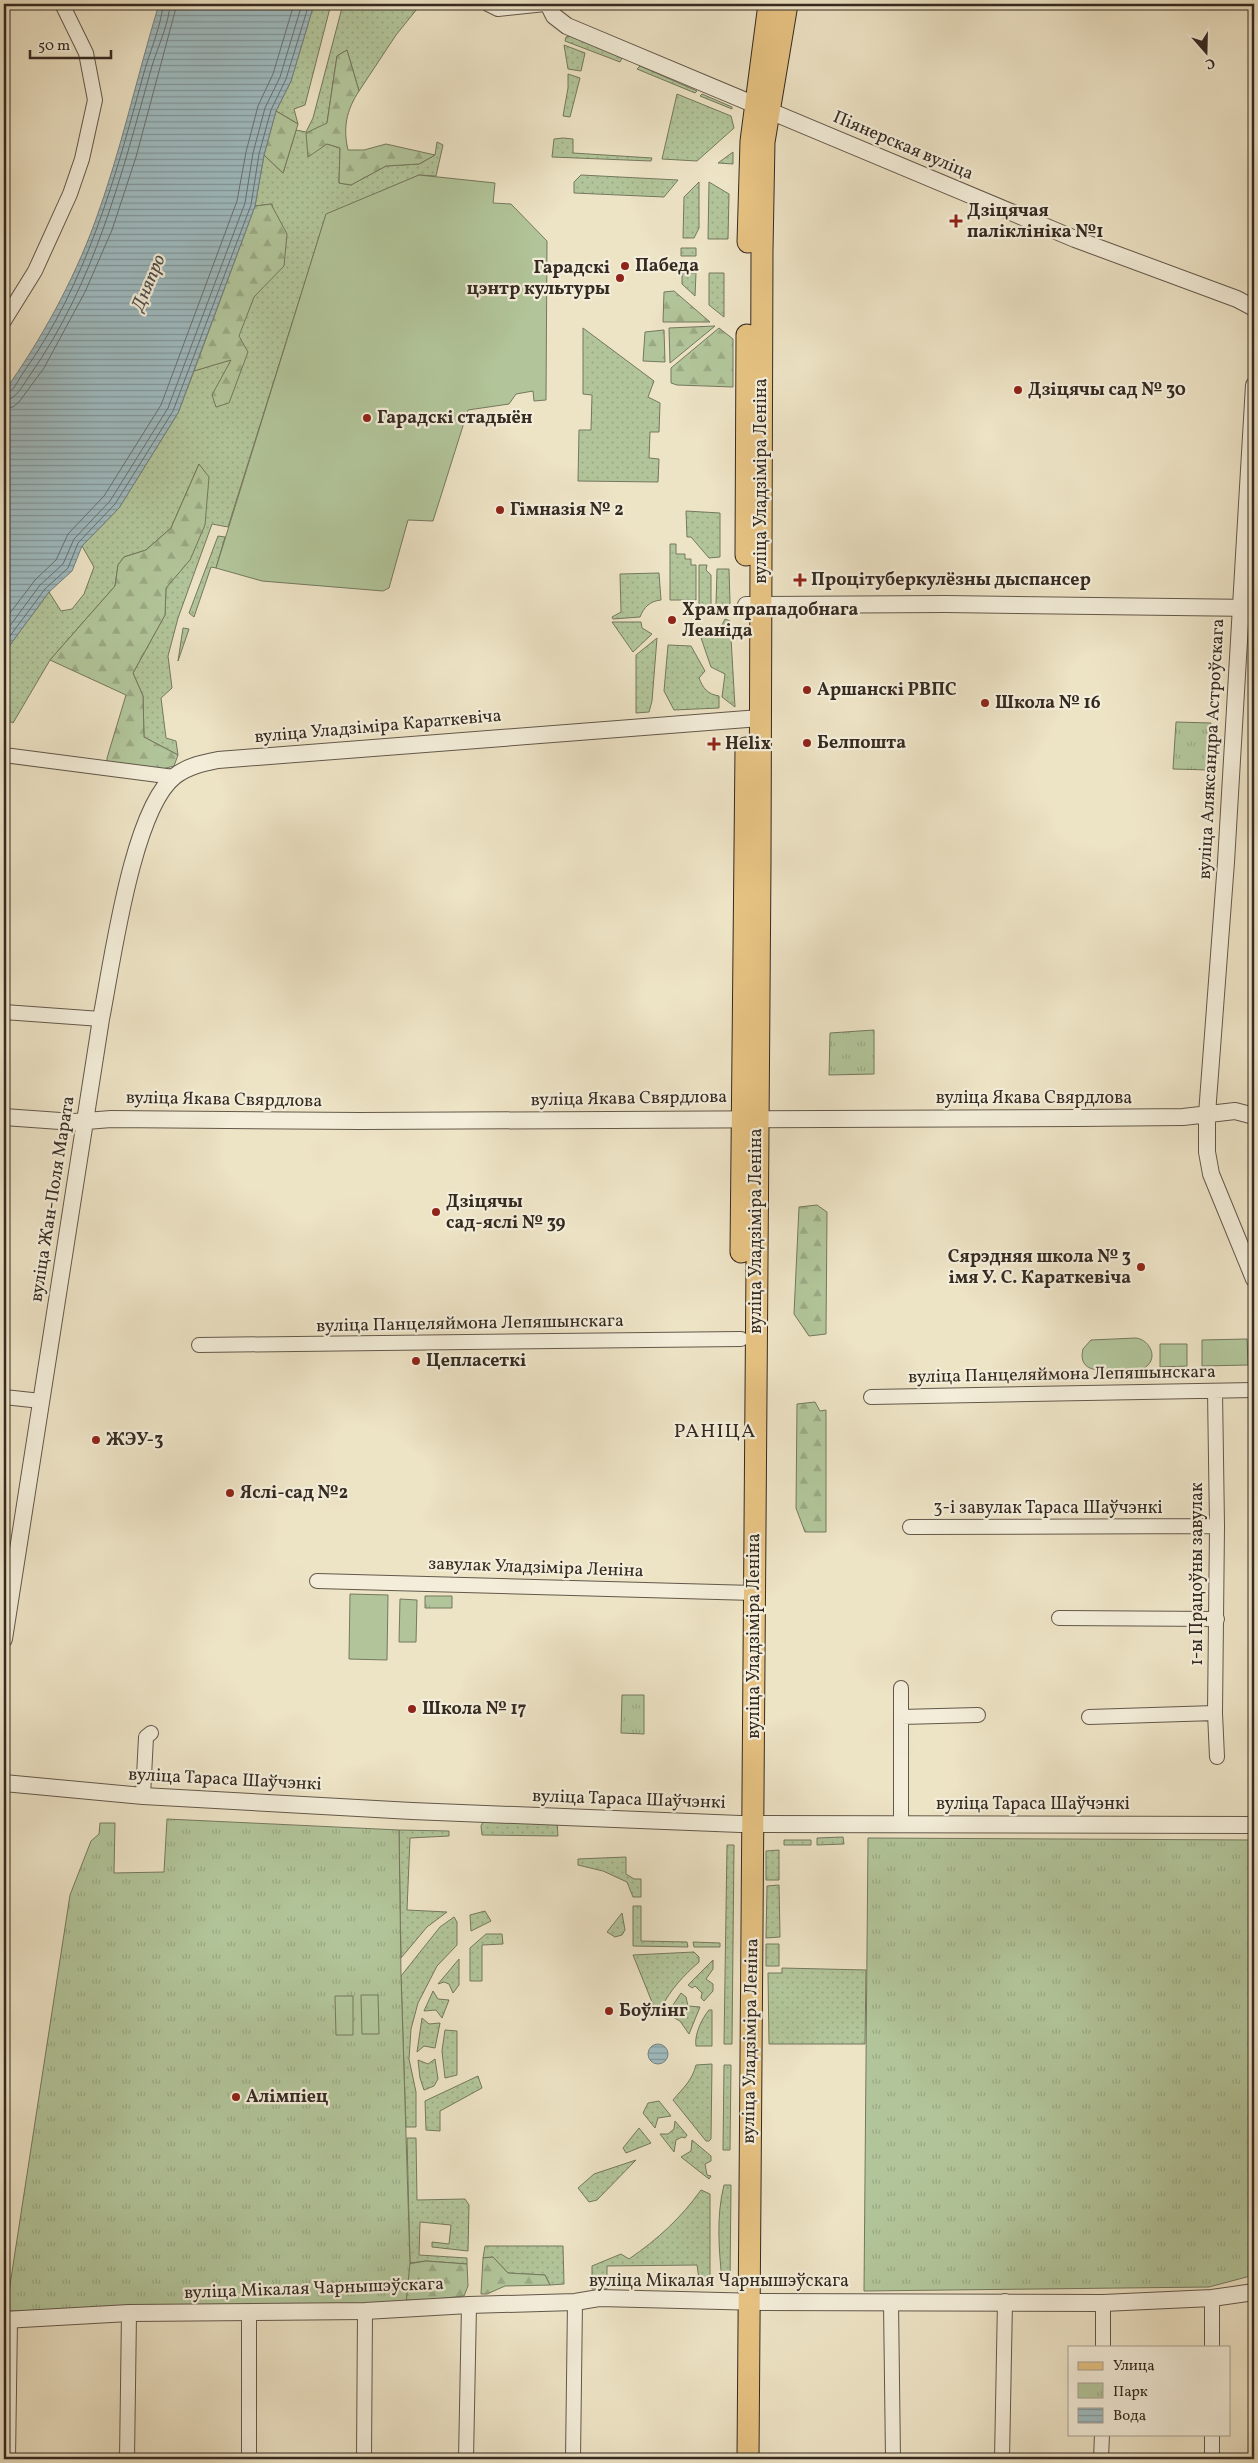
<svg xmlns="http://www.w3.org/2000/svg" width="1258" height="2463" font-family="Vollkorn,serif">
<defs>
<pattern id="grass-dots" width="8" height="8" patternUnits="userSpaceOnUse" patternTransform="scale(1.25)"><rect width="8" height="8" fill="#b2c59a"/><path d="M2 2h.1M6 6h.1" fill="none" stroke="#9aa984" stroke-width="1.8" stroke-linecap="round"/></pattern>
<pattern id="forest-firs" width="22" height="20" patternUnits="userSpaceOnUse" patternTransform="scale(1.25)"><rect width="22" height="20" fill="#b2c59a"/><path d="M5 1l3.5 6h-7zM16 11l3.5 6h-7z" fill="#9aa984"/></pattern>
<pattern id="park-tufts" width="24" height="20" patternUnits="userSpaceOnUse" patternTransform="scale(1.25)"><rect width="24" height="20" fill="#b2c59a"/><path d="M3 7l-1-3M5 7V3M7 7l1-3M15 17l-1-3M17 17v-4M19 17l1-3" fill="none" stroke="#9aa984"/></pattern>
<pattern id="water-rules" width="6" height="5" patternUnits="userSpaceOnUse" patternTransform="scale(1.25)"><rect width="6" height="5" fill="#9fbbc0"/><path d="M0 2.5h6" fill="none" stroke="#82989c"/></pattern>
</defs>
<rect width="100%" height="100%" fill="#ede3c5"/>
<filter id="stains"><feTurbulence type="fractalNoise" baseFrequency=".004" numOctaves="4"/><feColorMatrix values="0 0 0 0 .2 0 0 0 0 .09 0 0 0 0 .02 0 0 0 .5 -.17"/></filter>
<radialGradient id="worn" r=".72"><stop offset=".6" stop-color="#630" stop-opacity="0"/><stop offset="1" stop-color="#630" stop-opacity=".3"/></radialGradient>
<path fill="url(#grass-dots)" stroke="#74785e" d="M314 4H331L305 105 294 109 298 124 276 111 291 81Z
M343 4H421L396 35 359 91 347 50 337 56 327 123V144L340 148 339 183 351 185 386 166 419 164 435 155 437 142 443 145 436 176 419 175 326 215 228 527 212 524 178 618 168 656 172 688 161 698 166 738 176 741 178 755 144 737 143 696 133 673 165 615 166 588 190 559 199 464 171 528 146 550 124 557 118 565 115 586 50 660 13 723 4 718V653L49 592 61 611 72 609 84 594 94 567 82 546 119 508 178 413 194 371 232 359 229 402C234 368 234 326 254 297 262 285 274 275 284 265L272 204 255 206 264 155 283 173 296 130 306 132 313 118Z
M574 35 622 58 620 62 565 41 566 37Z
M564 45 585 53 581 71 568 69Z
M640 66 647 69 697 91 695 93 637 69Z
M568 74 580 78 570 117 563 116 568 88Z
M677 94 731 116 734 128 697 161 662 159Z
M702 94 732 107V109L700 96Z
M563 138 573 139V153L652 158 651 161 552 157 554 139Z
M733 152V164L718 163Z
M581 175 678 180 664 197 574 193V182Z
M699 182V228L694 238H683L684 197Z
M709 182 729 194 728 239H708Z
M681 248H696V256H681Z
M682 273H696L695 296 682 284Z
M709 273H724V317L709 305Z
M583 328 654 381 648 397 660 403 659 432H650L649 458 659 459 658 482 578 481 579 430H591L592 395 583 394Z
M686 511 720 513V557L709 558 691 537H687Z
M218 536 225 537 216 568 211 567 194 617 189 613Z
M670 544H676V554H685V559H691V565H696V600H670Z
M699 565H707L706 570 711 575V604L707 607 706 611 699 612Z
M717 569H729L730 603 727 611H720V606L716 605Z
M659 573 661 600C650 601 644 607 640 617L613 619 612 617 621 612 620 574Z
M725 619 730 621 735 707 722 697 725 674 711 667 699 632V629L708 626 712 632 719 631Z
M612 622H641L642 628 652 634 633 652Z
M183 628 189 629 178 661Z
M657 638 652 701 649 712 636 713V655Z
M668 645 691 646 705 671 699 678C703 688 707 694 719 696V708L674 710 664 691Z
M484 1820 557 1821 558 1836 482 1835 481 1826Z
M399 1830 449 1831V1836L410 1838 407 1910 447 1912 427 1927 401 1958Z
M843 1837 844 1844 817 1845V1838Z
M784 1840H811V1845H784Z
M727 1845H734L732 2044H724Z
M779 1850V1880H766V1851Z
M626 1857V1874L634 1879H641V1897H633L627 1882 603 1871 578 1865V1859Z
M779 1885 780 1937 766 1938 767 1886Z
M633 1906H641V1941L687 1942 688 1947 633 1946Z
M485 1911 491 1921 471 1931 470 1915Z
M622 1913 625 1930 622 1935 615 1937 607 1932Z
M454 1917 457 1922V1945L437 1966 418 2003 411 2029 409 2059 416 2092V2127H406L401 1976 440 1927Z
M486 1934H502L503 1944 482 1945V1981H470V1948Z
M693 1942 720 1943V1947H694Z
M766 1944H779V1966H766Z
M694 1952 699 1957V1962C683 1976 671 1989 661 2008L654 2007 633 1955Z
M459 1959V1985L453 1993 449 1984 444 1982 438 1984Z
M713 1960V1969L706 1979 713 1984V1991L704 2001 701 1998 702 1993 695 1986 692 1988 688 1985Z
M782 1968 866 1970 865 2044H769L768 1973H782Z
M433 1991 438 1999 449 2000 442 2018 436 2010 424 2011Z
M681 1993 686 1997 688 2006 700 2007 689 2034 680 2021 667 2014Z
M709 2010H712V2046H696C694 2035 702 2018 709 2010Z
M422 2018 429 2024 440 2023 435 2048 424 2046 417 2052Z
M445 2030 457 2031V2075L445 2078 442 2051Z
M435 2059 438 2079 434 2086 424 2090 420 2078 418 2060 428 2064Z
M712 2064 711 2139 709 2141H706L673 2100C683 2088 692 2081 696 2065Z
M724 2065H731L730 2150H723Z
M478 2076 482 2088 440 2111V2131L426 2130 425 2101Z
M659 2101 671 2116 658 2118 655 2128 643 2113 648 2103Z
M675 2121 687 2135 685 2138 682 2137 676 2140 674 2152 660 2134H668L674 2129Z
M639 2128 651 2143 626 2153 623 2148Z
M407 2138H416L417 2200 465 2199 469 2205 468 2251 432 2247V2242L449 2244 451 2225 420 2222 419 2255 467 2258V2264L426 2261 410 2263Z
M692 2140 711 2156V2161L705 2164 707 2175 711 2176 709 2179 681 2157 691 2151Z
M636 2160 597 2200 589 2202 578 2188 594 2174Z
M724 2185H731L730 2281H722C719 2249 716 2217 724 2185Z
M701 2190 710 2194V2286H700L697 2265 607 2266V2289H592V2266L621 2254 629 2259C658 2239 681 2218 701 2190Z
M485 2246H563L564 2284 550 2285 545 2275 508 2273 493 2257 483 2258Z"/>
<path fill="url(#forest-firs)" stroke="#74785e" d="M347 50 359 91C346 111 343 128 348 150H364L386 144 435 155 419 164 386 166 351 185 339 183 340 148 327 144 308 157 306 133 327 123 337 56Z
M276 111 298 124 283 173 264 155Z
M271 204 287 234 284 266 254 297 239 336 248 352 229 403 216 407 212 395 231 360 194 371 255 206Z
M674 291 710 322H663L664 292Z
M715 326 670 363 669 328Z
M719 328 733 339V387L677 385 671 383V368Z
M664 330 665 362 643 361 645 332Z
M199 464 209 477 205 525 190 560 166 588 165 615 133 673 143 696 144 737 178 755 174 766 162 769 107 763V758L126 695 50 660 115 586 118 565 124 557 146 550 171 528Z
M817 1205 827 1212 826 1334 809 1336 794 1314 799 1207Z
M815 1402 820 1411 826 1410V1532H805L796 1508 797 1404Z
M493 2257 508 2273 545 2275 550 2285 505 2286 487 2294H481L483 2258Z
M426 2261 467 2264 468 2286 464 2296 417 2301 396 2298 402 2265Z"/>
<path fill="url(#park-tufts)" stroke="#74785e" d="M1176 722 1211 723 1209 770 1173 769Z
M874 1030V1074L829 1075 830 1033Z
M425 1596H452V1608H425Z
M622 1695H644V1734L621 1733Z
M167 1819 399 1830 401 1975 410 2263 406 2303 6 2311 70 1895 91 1841 99 1834 100 1823H115L114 1873 164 1872Z
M868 1838 1254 1840V2275L1209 2287 864 2291Z"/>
<path fill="#b2c59a" stroke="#74785e" d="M419 175 495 183 493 203 511 204 547 241 546 400 534 401 533 391 516 394 509 404 468 410 433 521 408 520 389 588 383 591 262 581 216 568 326 214Z
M1136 1338C1151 1340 1160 1361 1142 1369 1135 1372 1126 1370 1118 1370 1102 1371 1077 1373 1083 1349L1091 1340Z
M1247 1339 1248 1365 1202 1366V1340Z
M1160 1344H1187V1366L1160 1367Z
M350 1594 388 1595 387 1660 349 1659Z
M400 1599 417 1600 416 1642H399Z
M361 1995H378L379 2034H362Z
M335 1996H353V2035H336Z"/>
<path fill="url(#water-rules)" stroke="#758181" d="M159 4H314L291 81 276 111 264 155 255 206 178 413 119 508 82 546 72 571 49 592 4 653V392C41 340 73 282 95 222 121 151 137 76 159 4Z
M648 2054a10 10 0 1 1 20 0a10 10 0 1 1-20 0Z"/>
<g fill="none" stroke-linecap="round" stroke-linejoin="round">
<path stroke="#6a7271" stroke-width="1" d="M4 394C13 394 18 380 23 373 86 285 115 179 143 76 149 53 161 28 163 4
M4 401C16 400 23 385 30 375 95 283 122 173 152 66 158 46 169 24 170 4
M4 408 13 407 19 402 44 368 85 292 112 230 136 157 177 4
M4 621 35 580 56 560 68 534 104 496 161 405 237 201 246 152 258 106 273 74 294 4
M4 634 40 585 63 564 74 539 110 501 168 408 245 203 253 153 265 108 280 77 302 4
M4 644 45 589 68 568 78 543 115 504 173 411 251 205 259 154 271 110 286 79 309 4"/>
<defs>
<path id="minor" d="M488 4 498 9 545 4
M4 321 35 271 70 194 82 159 95 100 86 53 62 4
M4 755 174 777
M4 1012 101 1019
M199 1345 741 1339
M1215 1391 1217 1526 1215 1713 1217 1757
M4 1397 41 1401
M871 1397 1254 1390
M910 1527 1217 1526
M317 1581 754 1593
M1059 1618 1217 1619
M901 1717 978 1715
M1089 1717 1215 1713
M143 1796 146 1737 151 1733
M901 1823V1688
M891 2302 893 2459
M249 2313V2459
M1103 2347V2303
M1212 2347V2298
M8 2459 10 2320
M127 2459 129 2313
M364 2459 365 2311
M466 2459 469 2305
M573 2459 575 2302
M1002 2459 1005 2301
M1101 2459 1102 2434
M1212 2459V2434"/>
<path id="tertiary" d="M548 4 554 16 567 26 1075 239 1237 299 1254 308
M1254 385 1226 862 1207 1114V1152L1211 1174 1254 1279
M746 605 945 604 1254 608
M4 1117 74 1122 111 1119 360 1121 1078 1118 1183 1117 1235 1111 1254 1116
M4 1639 101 1019C112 964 132 809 175 776 188 766 203 763 218 760L760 718
M4 1783 143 1796 412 1811 740 1824 1254 1825
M4 2320 129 2313 365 2311 469 2305 575 2302 599 2298 762 2302 1103 2303 1212 2298 1254 2292"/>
<path id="primary" d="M748 242 751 141 769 4
M746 555 747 335
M741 1252 746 748
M748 2459 760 864 762 251 764 142 787 4"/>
</defs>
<use href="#minor" stroke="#63584b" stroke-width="16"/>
<use href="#tertiary" stroke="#63584b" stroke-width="18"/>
<use href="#primary" stroke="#352a22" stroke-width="23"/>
<use href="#minor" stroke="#f3edd9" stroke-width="14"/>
<use href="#tertiary" stroke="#f3edd9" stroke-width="16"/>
<use href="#primary" stroke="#e6c282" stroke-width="21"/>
</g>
<g fill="#8f2418" stroke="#f3edd9" stroke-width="2">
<path d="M953.5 213.5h5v5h5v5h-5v5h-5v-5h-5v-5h5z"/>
<circle cx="625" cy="266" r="5"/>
<circle cx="620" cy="278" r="5"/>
<circle cx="1018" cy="390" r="5"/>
<circle cx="367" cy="418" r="5"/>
<circle cx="500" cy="510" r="5"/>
<path d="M797.5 572.5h5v5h5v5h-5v5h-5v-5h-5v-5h5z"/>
<circle cx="672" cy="620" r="5"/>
<circle cx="807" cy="690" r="5"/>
<circle cx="985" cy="703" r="5"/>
<circle cx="807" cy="743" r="5"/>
<path d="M711.5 736.5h5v5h5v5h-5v5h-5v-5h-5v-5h5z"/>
<circle cx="436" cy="1212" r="5"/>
<circle cx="1141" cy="1267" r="5"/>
<circle cx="416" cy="1361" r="5"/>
<circle cx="96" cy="1440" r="5"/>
<circle cx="230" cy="1493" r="5"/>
<circle cx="412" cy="1709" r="5"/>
<circle cx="609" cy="2011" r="5"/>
<circle cx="236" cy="2097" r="5"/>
</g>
<g text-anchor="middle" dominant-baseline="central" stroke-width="4.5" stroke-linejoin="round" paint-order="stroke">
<g font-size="18" fill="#352a22" stroke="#f3edd9">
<text transform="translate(903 146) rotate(23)">Піянерская вуліца</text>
<text transform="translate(761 481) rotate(-90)">вуліца Уладзіміра Леніна</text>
<text transform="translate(378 727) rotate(-5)">вуліца Уладзіміра Караткевіча</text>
<text transform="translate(1212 749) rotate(-87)">вуліца Аляксандра Астроўскага</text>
<text x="1034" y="1098">вуліца Якава Свярдлова</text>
<text transform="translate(629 1099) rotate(-1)">вуліца Якава Свярдлова</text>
<text transform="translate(224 1100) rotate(1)">вуліца Якава Свярдлова</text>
<text transform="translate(53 1199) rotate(-81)">вуліца Жан-Поля Марата</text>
<text transform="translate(756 1231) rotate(-90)">вуліца Уладзіміра Леніна</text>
<text transform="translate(470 1324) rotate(-1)">вуліца Панцеляймона Лепяшынскага</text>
<text transform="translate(1062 1375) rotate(-1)">вуліца Панцеляймона Лепяшынскага</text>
<text x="1048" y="1508">3-і завулак Тараса Шаўчэнкі</text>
<text transform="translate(536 1568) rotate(2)">завулак Уладзіміра Леніна</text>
<text transform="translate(1197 1574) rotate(-90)">1-ы Працоўны завулак</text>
<text transform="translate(754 1636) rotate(-90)">вуліца Уладзіміра Леніна</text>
<text transform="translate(225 1780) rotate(3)">вуліца Тараса Шаўчэнкі</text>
<text transform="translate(629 1800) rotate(2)">вуліца Тараса Шаўчэнкі</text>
<text x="1033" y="1804">вуліца Тараса Шаўчэнкі</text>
<text transform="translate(751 2041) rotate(-89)">вуліца Уладзіміра Леніна</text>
<text x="719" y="2281">вуліца Мікалая Чарнышэўскага</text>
<text transform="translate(314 2289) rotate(-2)">вуліца Мікалая Чарнышэўскага</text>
</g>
<g font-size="18" font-weight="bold" fill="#352a22" stroke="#f3edd9" text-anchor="start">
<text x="967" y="211">Дзіцячая<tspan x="967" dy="21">паліклініка №1</tspan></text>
<text x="635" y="266">Пабеда</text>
<text x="610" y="268" text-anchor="end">Гарадскі<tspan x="610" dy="21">цэнтр культуры</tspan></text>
<text x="1028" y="390">Дзіцячы сад № 30</text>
<text x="377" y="418">Гарадскі стадыён</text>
<text x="510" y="510">Гімназія № 2</text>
<text x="811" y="580">Процітуберкулёзны дыспансер</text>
<text x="682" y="610">Храм прападобнага<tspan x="682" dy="21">Леаніда</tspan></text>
<text x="817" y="690">Аршанскі РВПС</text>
<text x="995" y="703">Школа № 16</text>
<text x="817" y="743">Белпошта</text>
<text x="725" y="744">Helix</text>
<text x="446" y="1202">Дзіцячы<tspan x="446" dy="21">сад-яслі № 39</tspan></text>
<text x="1131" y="1257" text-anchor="end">Сярэдняя школа № 3<tspan x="1131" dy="21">імя У. С. Караткевіча</tspan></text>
<text x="426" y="1361">Цепласеткі</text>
<text x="106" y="1440">ЖЭУ-3</text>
<text x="240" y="1493">Яслі-сад №2</text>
<text x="422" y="1709">Школа № 17</text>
<text x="619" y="2011">Боўлінг</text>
<text x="246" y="2097">Алімпіец</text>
</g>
<g font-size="19" font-style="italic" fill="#504e4a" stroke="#f3edd9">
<text transform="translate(149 283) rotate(-67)">Дняпро</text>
</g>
<g font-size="20" letter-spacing="1" fill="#352a22" stroke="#f3edd9">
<text x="715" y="1432">РАНІЦА</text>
</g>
</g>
<rect width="1258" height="2463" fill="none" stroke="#ede3c5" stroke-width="20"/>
<rect x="5" y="5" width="1248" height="2453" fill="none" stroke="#352a22" stroke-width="2.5"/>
<rect x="10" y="10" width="1238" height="2443" fill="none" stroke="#352a22"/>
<rect x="1068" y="2346" width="162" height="90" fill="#f3edd9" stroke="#a79f90"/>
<rect x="1078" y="2362" width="25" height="8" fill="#e6c282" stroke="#a79f90"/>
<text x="1113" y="2370" font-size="15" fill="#352a22">Улица</text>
<rect x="1078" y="2383" width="25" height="15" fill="url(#park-tufts)" stroke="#a79f90"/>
<text x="1113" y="2396" font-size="15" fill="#352a22">Парк</text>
<rect x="1078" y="2408" width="25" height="15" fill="url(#water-rules)" stroke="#a79f90"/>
<text x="1113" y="2420" font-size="15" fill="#352a22">Вода</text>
<g transform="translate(1206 52) rotate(160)" stroke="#f3edd9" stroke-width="4" paint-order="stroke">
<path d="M0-4L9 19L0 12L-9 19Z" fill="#352a22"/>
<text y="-8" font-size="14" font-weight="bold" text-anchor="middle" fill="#352a22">С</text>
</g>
<path d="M30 50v8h81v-8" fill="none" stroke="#352a22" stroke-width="2.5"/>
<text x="38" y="50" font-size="15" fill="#352a22" stroke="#f3edd9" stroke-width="4" paint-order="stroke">50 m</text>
<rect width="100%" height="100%" filter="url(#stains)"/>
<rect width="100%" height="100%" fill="url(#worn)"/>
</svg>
